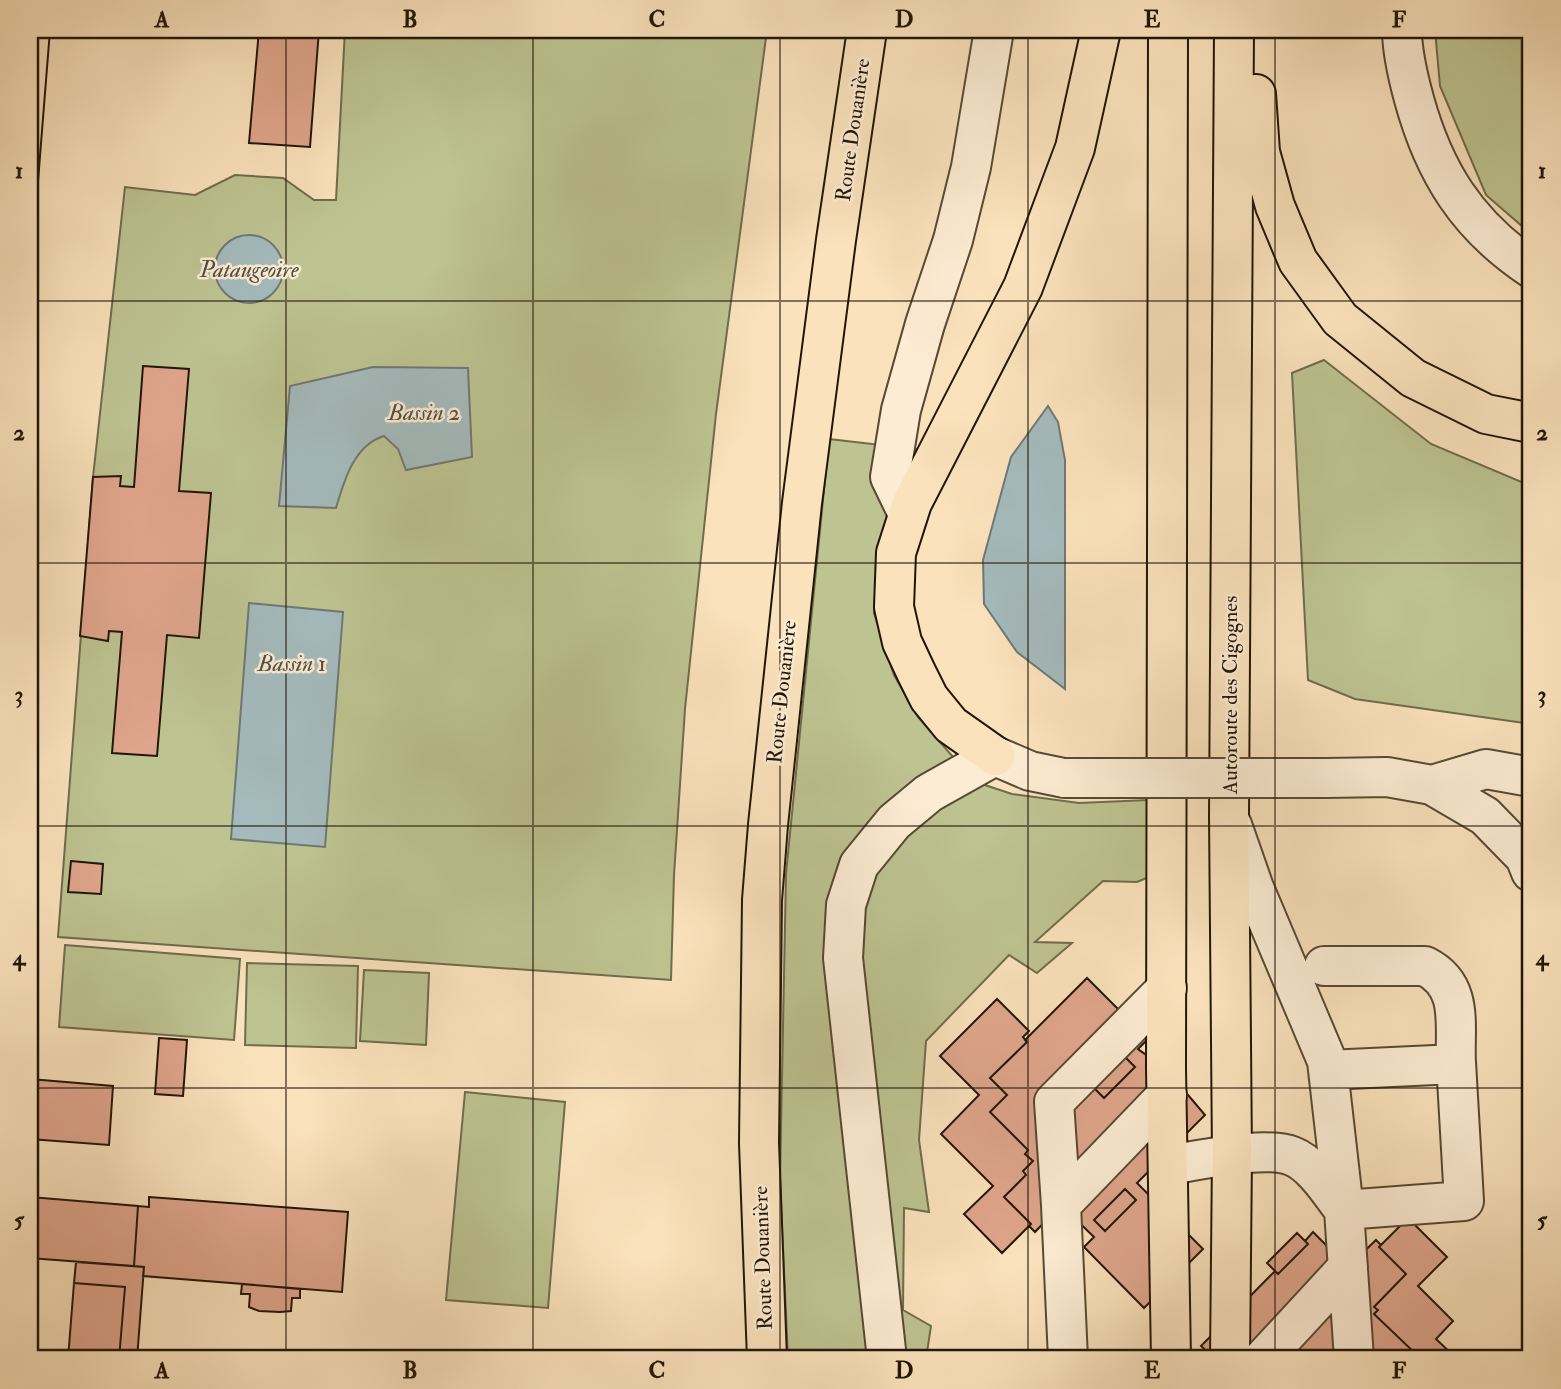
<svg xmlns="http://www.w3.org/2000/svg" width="1561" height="1389" font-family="'IM FELL Double Pica',serif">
<rect width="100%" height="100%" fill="#fae2bc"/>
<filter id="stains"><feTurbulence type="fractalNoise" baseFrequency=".00286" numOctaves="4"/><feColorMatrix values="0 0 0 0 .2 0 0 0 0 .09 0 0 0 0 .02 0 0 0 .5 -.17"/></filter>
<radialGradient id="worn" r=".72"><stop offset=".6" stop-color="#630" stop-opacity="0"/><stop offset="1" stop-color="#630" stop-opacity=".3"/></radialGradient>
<path fill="#bdc391" stroke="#6f6c4c" stroke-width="2" d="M345 30H767L716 414 685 709 674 875 671 980 58 937 93 477 125 187 195 195 235 175 283 178 314 200H336Z
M1435 30H1531V234L1486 195 1440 86Z
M1324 360 1431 444 1531 486V724L1355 699 1308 680 1292 373Z
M829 439 916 449 878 547 874 613 894 675 918 717 953 757 985 785 1012 794 1079 803 1148 800 1156 874 1137 882 1103 881 1035 942 1072 943 1037 973 1009 955 926 1041 919 1140 929 1212 904 1208 903 1310 931 1326 926 1359H788L780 1180 786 874Z
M65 945 240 959 234 1040 59 1027Z
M247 963 358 966 356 1048 245 1045Z
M364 970 429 973 426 1045 360 1041Z
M465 1092 565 1102 548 1308 446 1300Z"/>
<path fill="#a4babc" stroke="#707874" stroke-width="2" d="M215 269a34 34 0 1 1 68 0a34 34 0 1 1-68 0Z
M373 367 468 368 472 457 406 470 398 449 384 436C354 445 344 481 336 508L279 506 290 386Z
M1048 406 1058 422 1065 460V689L1017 652 984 604 983 560 1011 457Z
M249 603 343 612 325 847 231 839Z"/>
<path fill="#dfa58c" stroke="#211608" stroke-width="2" fill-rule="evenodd" d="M259 30H319L310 147 249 143Z
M143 366 189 369 179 491 211 493 199 638 167 635 157 756 112 753 122 632 109 631 108 641 80 636 93 477 121 476 120 486 134 487Z
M71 861 103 864 101 894 68 892Z
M1087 978 1148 1039 1138 1049 1166 1069 1205 1115 1137 1183 1203 1249 1144 1308 1084 1247 1094 1237 1061 1205 1035 1232 1029 1226 1031 1224 1004 1197 1026 1175 1023 1171 1033 1161 1025 1154 1028 1150 990 1112 1007 1095 990 1078 1027 1042 1025 1040ZM1124 1056 1135 1067 1104 1098 1093 1087ZM1125 1189 1136 1200 1105 1231 1094 1220Z
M997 999 1029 1031 1023 1037 1027 1042 990 1078 1007 1095 990 1112 1028 1150 1025 1154 1033 1161 1023 1171 1026 1175 1004 1197 1031 1224 1002 1253 964 1214 993 1186 941 1134 979 1095 940 1056Z
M159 1038 187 1040 183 1096 155 1094Z
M1124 1056 1135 1067 1104 1098 1093 1087Z
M30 1079 113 1086 109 1145 30 1139Z
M1125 1189 1136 1200 1105 1231 1094 1220Z
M30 1197 138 1206 134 1266 30 1258Z
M149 1197 348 1212 342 1292 143 1276 144 1267 134 1266 138 1206 149 1207Z
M1408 1218 1447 1257 1418 1286 1453 1321 1436 1339 1457 1359H1415L1418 1356 1374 1314 1378 1310 1374 1307 1406 1274 1379 1247Z
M1313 1232 1348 1267 1376 1240 1381 1245 1379 1247 1406 1274 1374 1307 1378 1310 1374 1314 1418 1356 1415 1359H1215L1201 1346 1275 1271 1278 1274 1308 1244 1305 1241Z
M1297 1233 1308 1244 1278 1274 1267 1263Z
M76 1262 144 1267 137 1359H119L125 1287 74 1283Z
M74 1283 125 1287 119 1359H68Z
M242 1284 300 1289V1298H292L291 1311 280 1312 259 1311 249 1307 250 1294H241Z"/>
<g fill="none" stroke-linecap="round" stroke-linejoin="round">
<defs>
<path id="minor" d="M1402 30C1402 53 1408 77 1414 99 1434 172 1467 225 1531 268
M908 514 890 477 901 410 925 324 953 240 971 167 994 30
M1326 778 1387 777 1432 785 1485 816 1525 857 1531 872
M1432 785 1486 769 1531 777
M1232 825 1254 888 1327 1061 1344 1210 1354 1359
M1324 966H1425C1465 986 1454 1026 1456 1064L1328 1070
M1168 1165C1198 1161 1264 1145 1292 1156 1313 1164 1330 1192 1344 1210L1464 1201 1456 1062
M1061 1205 1167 1095
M887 1359 843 958 846 905 859 865 894 822 929 793 995 756 1030 771 1064 778
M1068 1359 1061 1205 1054 1102 1167 988
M1263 1359 1348 1267"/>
<path id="major" d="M767 1359 759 1143 762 900 768 825 802 503 836 240 867 30"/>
<path id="highway" d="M1168 30 1166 1069 1171 1359
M1256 94 1260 152 1275 206 1298 261 1340 319 1413 378 1486 414 1531 423
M995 756 951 725 929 698 916 672 902 642 894 607 896 553 912 503 1023 287 1075 148 1101 30
M1230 1359 1232 1155 1229 816 1234 30"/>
</defs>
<use href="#minor" stroke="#574935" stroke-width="42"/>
<use href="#major" stroke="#211608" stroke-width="42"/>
<use href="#highway" stroke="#211608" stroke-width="42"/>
<use href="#minor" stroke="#fcecd3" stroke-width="38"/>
<use href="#major" stroke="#fae2bc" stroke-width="38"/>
<use href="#highway" stroke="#fae2bc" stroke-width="38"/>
<path stroke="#211608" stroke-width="2" d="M30 74 33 30
M30 282 50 30"/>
<defs>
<path id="minor-bridge" d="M1064 778H1326"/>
</defs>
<use href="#minor-bridge" stroke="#574935" stroke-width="42" stroke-linecap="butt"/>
<use href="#minor-bridge" stroke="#fcecd3" stroke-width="38"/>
</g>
<path fill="none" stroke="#211608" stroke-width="2" stroke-opacity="0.55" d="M286 30V1359M533 30V1359M780 30V1359M1028 30V1359M1275 30V1359M30 301H1531M30 563H1531M30 826H1531M30 1088H1531"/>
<g text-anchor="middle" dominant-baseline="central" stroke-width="5" stroke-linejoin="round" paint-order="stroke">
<g font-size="21" fill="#211608" stroke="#fcecd3">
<text transform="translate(853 130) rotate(-82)">Route Douanière</text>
<text transform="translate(782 692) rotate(-84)">Route Douanière</text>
<text transform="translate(1230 695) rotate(-90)">Autoroute des Cigognes</text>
<text transform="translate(763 1258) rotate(-92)">Route Douanière</text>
</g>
<g font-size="23" font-style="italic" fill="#4f4f47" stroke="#fcecd3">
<text x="249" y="269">Pataugeoire</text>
<text x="424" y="412">Bassin 2</text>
<text x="292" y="663">Bassin 1</text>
</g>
</g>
<rect width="1561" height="1389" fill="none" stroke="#fae2bc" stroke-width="77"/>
<rect x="38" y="38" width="1484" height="1312" fill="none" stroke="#211608" stroke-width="2.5"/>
<g font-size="23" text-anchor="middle" font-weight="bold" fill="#211608">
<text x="162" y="27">A</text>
<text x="410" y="27">B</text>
<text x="657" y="27">C</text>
<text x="904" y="27">D</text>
<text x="1152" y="27">E</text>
<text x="1399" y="27">F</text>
<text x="19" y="178">1</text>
<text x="1542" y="178">1</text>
<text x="19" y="440">2</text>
<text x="1542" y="440">2</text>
<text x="19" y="702">3</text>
<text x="1542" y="702">3</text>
<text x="19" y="965">4</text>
<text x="1542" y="965">4</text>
<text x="19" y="1227">5</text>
<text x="1542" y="1227">5</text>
<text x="162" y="1378">A</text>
<text x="410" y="1378">B</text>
<text x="657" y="1378">C</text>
<text x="904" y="1378">D</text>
<text x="1152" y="1378">E</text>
<text x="1399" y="1378">F</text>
</g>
<rect width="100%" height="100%" filter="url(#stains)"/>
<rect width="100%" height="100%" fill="url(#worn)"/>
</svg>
